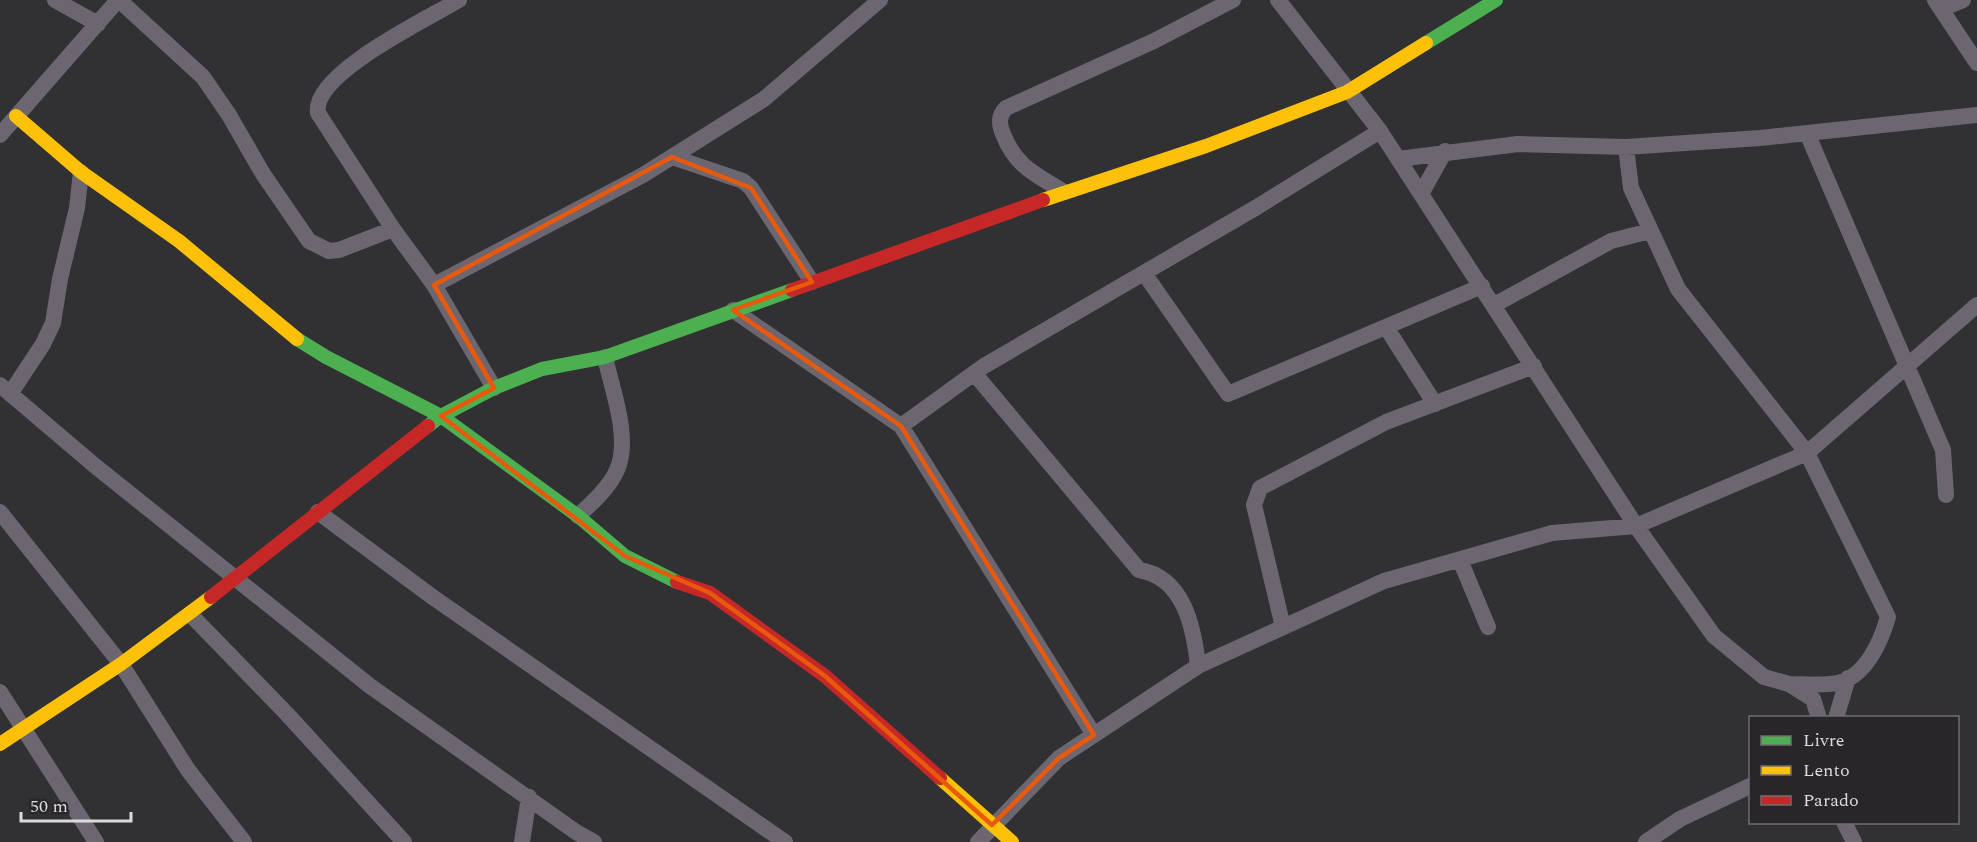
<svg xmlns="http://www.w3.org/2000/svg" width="1977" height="842" font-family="Spectral,serif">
<rect width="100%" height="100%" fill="#313032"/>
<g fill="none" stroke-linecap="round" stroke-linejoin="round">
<path stroke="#6c6670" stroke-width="16" d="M55 0 98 24
M119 0 203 77 229 115 263 174 309 241 329 251 339 250 393 229
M459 0C429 18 311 74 318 113L393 229 434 285 494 388
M1278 0 1380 131 1636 526 1714 636 1764 677 1789 684 1813 699 1819 718
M1935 0 1977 63
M1941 9 1963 0
M1807 133 1943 450 1946 495
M0 135 118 0
M1626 147 1631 188 1678 289 1807 453 1888 617C1881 641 1866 677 1837 683 1822 686 1804 684 1789 684
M672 157 743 181 751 188 812 282
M1398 159 1518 144 1626 147 1760 138 1977 115
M1064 192C1035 174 1016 167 1003 134 999 124 998 116 1006 108L1154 41 1233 0
M1421 194 1445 151
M1144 273 1228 394 1482 286
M434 285 643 175 764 99 880 0
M1494 305 1611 241 1650 231
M733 310 901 426 984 366 1257 207 1380 131
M1386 327 1435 404
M974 373 1139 570C1184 577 1194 628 1198 666
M0 385 94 465 370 686 576 832 594 842
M10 394 43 344 53 323 60 279 77 208 81 172
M901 426 1094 735
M0 512 121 664 188 770 244 842
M318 512 434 598 785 842
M578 516C592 503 609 488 617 470 631 438 612 390 605 357
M1460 560 1488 627
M190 614 287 714 404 842
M1283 627 1254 505 1260 488 1386 422 1534 366
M0 692 96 842
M1836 718 1848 678
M1844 822 1854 842
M522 842 529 797
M978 842 1059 758 1198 666 1384 581 1552 533 1636 526 1807 453 1977 305
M1646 842 1680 819 1750 786"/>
<path stroke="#4caf50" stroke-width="14" d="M1426 43 1496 0
M297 339 326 357 441 416 578 516 625 556 677 582
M428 426 441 416 494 388 542 369 605 357 792 290"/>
<path stroke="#ffc107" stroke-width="14" d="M16 116 81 172 179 241 297 339
M1043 200 1206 146 1347 92 1426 43
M0 744 121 664 211 597
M940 778 1012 842"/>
<path stroke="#c62828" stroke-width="14" d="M792 290 1043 200
M677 582 710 593 825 676 940 778
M211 597 428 426"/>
</g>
<path fill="none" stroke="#e8590c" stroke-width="4.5" stroke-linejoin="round" d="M672 157 751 188 812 282 733 310 901 426 1094 735 1059 758 992 825 825 676 710 593 625 556 441 416 494 388 434 285Z"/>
<rect x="1749" y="716" width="210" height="108" fill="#282629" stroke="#706e71" stroke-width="1.5"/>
<rect x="1761" y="736" width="30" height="9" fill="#4caf50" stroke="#706e71" stroke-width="1.5"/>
<text x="1803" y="746" font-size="18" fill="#dbdadc">Livre</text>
<rect x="1761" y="766" width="30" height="9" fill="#ffc107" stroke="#706e71" stroke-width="1.5"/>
<text x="1803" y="776" font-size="18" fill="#dbdadc">Lento</text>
<rect x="1761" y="796" width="30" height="9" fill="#c62828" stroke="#706e71" stroke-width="1.5"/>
<text x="1803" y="806" font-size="18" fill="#dbdadc">Parado</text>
<path d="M21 812v9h110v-9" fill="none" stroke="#dbdadc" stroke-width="3"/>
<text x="30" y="812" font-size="18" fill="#dbdadc" stroke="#282629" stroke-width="4.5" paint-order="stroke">50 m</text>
</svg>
